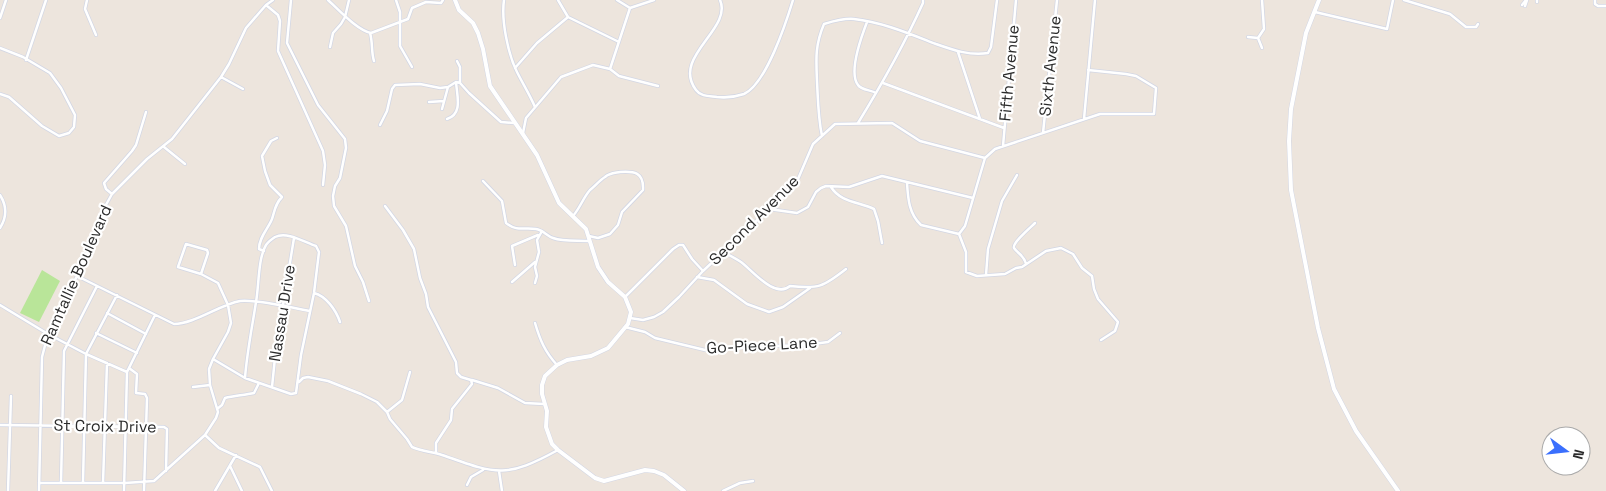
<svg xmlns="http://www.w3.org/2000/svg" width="1606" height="491" font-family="'Space Grotesk',sans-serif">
<rect width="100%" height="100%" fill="#ede5dd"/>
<path fill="#b9e599" d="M42 270 60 281 39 322 20 313Z"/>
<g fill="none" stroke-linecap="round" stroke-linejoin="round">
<defs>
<path id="street" d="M87 0 85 9 96 35
M291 0 287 43 318 105 345 139 346 148 340 178 335 186 333 196 334 206 346 226 355 266 363 282 369 301
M328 0C339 10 357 30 371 33L408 19 412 8 426 2 441 3 443 0
M396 0 400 12V46L412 67
M504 0C501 20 508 54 517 72 523 84 530 95 535 107
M558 0 568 17 619 42
M617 0 630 8
M720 0C733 29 671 57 696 90 701 97 710 96 717 97 726 98 735 97 744 94 766 84 786 23 793 0
M1262 0 1264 29 1258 38 1262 48
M1404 0 1450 14 1466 27H1476L1478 24
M1537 0V2
M1595 0V4L1598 6H1606
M266 5 278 15 280 21 278 51 323 151 325 165 323 185
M1522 5 1526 0
M1525 6 1527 0
M630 8 654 0
M1315 12 1387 29 1393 0
M0 18 6 0
M867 22C862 35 848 72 858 85 861 90 871 90 876 93
M370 33C373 43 371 52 374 61
M1248 37 1258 38
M330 47 333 33 341 24 345 17 349 0
M0 48 23 57 50 73 61 88 75 115 74 127 69 133 59 136 42 126 9 97 0 94
M958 52 980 119
M26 60 46 0
M457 61 460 67V83
M515 68 537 43 568 17
M610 69 619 76 658 86
M221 77 243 89
M883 83 1004 128
M429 102 444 101
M442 109 448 87
M447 119C463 114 457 96 456 82
M1084 119 1095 0
M858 123C882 84 904 45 923 3V0
M380 125 387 111 392 89 395 85 420 84 440 88 448 87 456 82 460 83 469 93 501 122 514 123
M523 133 526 118 561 77 593 65 610 69 630 8
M1043 133 1057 0
M822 136C818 117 818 100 817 81 816 59 815 45 824 24 834 21 844 18 854 19 882 22 910 34 936 44 953 50 970 56 988 53L991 47 997 0
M1003 146 1016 0
M164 147 185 164
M483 181 502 201 506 223C518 232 523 227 536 229 543 230 547 236 553 238 564 242 578 240 589 241
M907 183C908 199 909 214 921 225L959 234 965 226 985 158 995 149 1100 114H1154L1156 88 1136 76 1126 74 1088 70
M831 187C840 202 859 202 874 209L878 221 882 243
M112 194 106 189 104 183 132 151 136 145 146 112
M0 195C7 206 7 217 0 228
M385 206 403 230 414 249 420 278 426 294 428 307 456 362 457 373 461 377 471 380 472 384 452 409 451 420 436 443V453
M769 209 797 213 808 207 816 192 821 188 826 186 849 187 882 176 973 198
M573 216C580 208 583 198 590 190 595 186 600 180 605 177 609 173 615 173 620 172 634 171 644 172 643 190L622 212 618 225 610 234 598 238 589 236
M959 234 966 252V272L977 276 1005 274 1016 268 1022 267 1046 251 1061 248 1073 254 1082 268 1092 276 1094 289 1098 299 1118 322 1115 331 1101 340
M264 251 259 249C259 237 268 229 272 219 275 210 275 204 282 197L270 185 265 171 262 156 271 141 277 138
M723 252C729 255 735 258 741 262 753 271 775 299 790 286 819 289 823 287 846 269
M1026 264C1024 255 1018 254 1014 248 1012 243 1030 228 1035 223
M515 265 512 246 538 235
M986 275 988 249 1002 201 1017 175
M77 276 174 324C194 324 219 305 240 301 255 299 294 308 310 311
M697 277 714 280 747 304 769 312 783 307 810 288
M512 282 535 262
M535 283 537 276 535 267 539 252 537 240 542 231
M314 293C326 296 336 310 340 322
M625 297 673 249 679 245H683L692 259 703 271
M0 305 48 334 86 354 127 372
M107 313 146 334
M630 318 643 320 654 317 663 312 679 297 703 271 769 209 798 179 813 144 835 124 892 123 920 141 985 158
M535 323C540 340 545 352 557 365
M625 327 645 332 655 338 705 350 722 348 806 345 828 342 840 333
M96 333 137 353
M213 359 245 378 291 394 296 393 301 355 314 293 319 252 316 246C304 242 287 231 275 237 272 239 268 242 266 245 258 258 259 286 256 302 252 328 247 352 245 378
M129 368 137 374 136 393 145 394 147 398 144 491
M472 380 498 388 525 403 544 404
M299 382 303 378 308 377 328 381 361 394 377 402 387 412 390 419 407 439 412 447C421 451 432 452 442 455 496 474 505 479 558 450
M193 387 210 385
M272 387 276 348 294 238
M217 409 222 405 225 398C234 396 244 395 254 393L259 383
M387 412 402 400 410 372
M0 425 164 427 167 429 166 471
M205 435 219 448 260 467 272 491
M230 466 242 491
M499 471 502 491
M83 482 86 354 117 295
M39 483H125L154 481 205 435 216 418 218 412 210 385 209 369 213 359 228 332 231 323 228 305 218 283 201 274 178 267 186 244 207 250 208 253 201 274
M61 483 64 351 97 286
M103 483 107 363
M467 485 471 477 483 470
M8 491 11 396
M39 491 42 357 48 334 77 276 88 252 102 212 112 194 147 159 172 139 221 77 229 64 246 28 266 5 273 0
M124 491 127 372 155 315
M215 491 236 455
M723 491 740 483 753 481"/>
<path id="secondary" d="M455 0 459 10 473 23 478 33 483 49 490 86 537 155 559 203 586 229 598 267 608 282 625 297 631 312 628 324 608 348 591 356 567 360 557 365 545 376 542 385V394L547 411 546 427 552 444 558 450 595 478 604 481 645 470 654 471 664 475 684 491
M1319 0 1306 33 1291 109 1289 141 1291 190 1318 328 1334 389 1356 431 1398 491"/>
</defs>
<use href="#street" stroke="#d3d7e4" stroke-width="4"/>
<use href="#secondary" stroke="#d3d7e4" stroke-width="5"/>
<use href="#street" stroke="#fff" stroke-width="2.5"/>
<use href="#secondary" stroke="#fff" stroke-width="4"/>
</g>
<g text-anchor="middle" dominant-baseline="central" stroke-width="4.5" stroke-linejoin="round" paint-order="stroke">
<g font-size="16" fill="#2b2b2b" stroke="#fff">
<text transform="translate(1050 66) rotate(-84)">Sixth Avenue</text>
<text transform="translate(1009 73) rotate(-85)">Fifth Avenue</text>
<text transform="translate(754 220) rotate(-45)">Second Avenue</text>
<text transform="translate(76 275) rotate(-66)">Ramtallie Boulevard</text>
<text transform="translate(282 313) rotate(-81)">Nassau Drive</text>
<text transform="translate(762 345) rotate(-3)">Go-Piece Lane</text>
<text transform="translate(105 426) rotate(1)">St Croix Drive</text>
</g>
</g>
<g transform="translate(1566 451) rotate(105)"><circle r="24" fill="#ffffff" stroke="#aaaaaa"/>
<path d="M0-4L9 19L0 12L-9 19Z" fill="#3a6ffd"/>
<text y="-8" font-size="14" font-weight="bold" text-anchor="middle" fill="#2b2b2b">N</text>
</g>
</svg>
